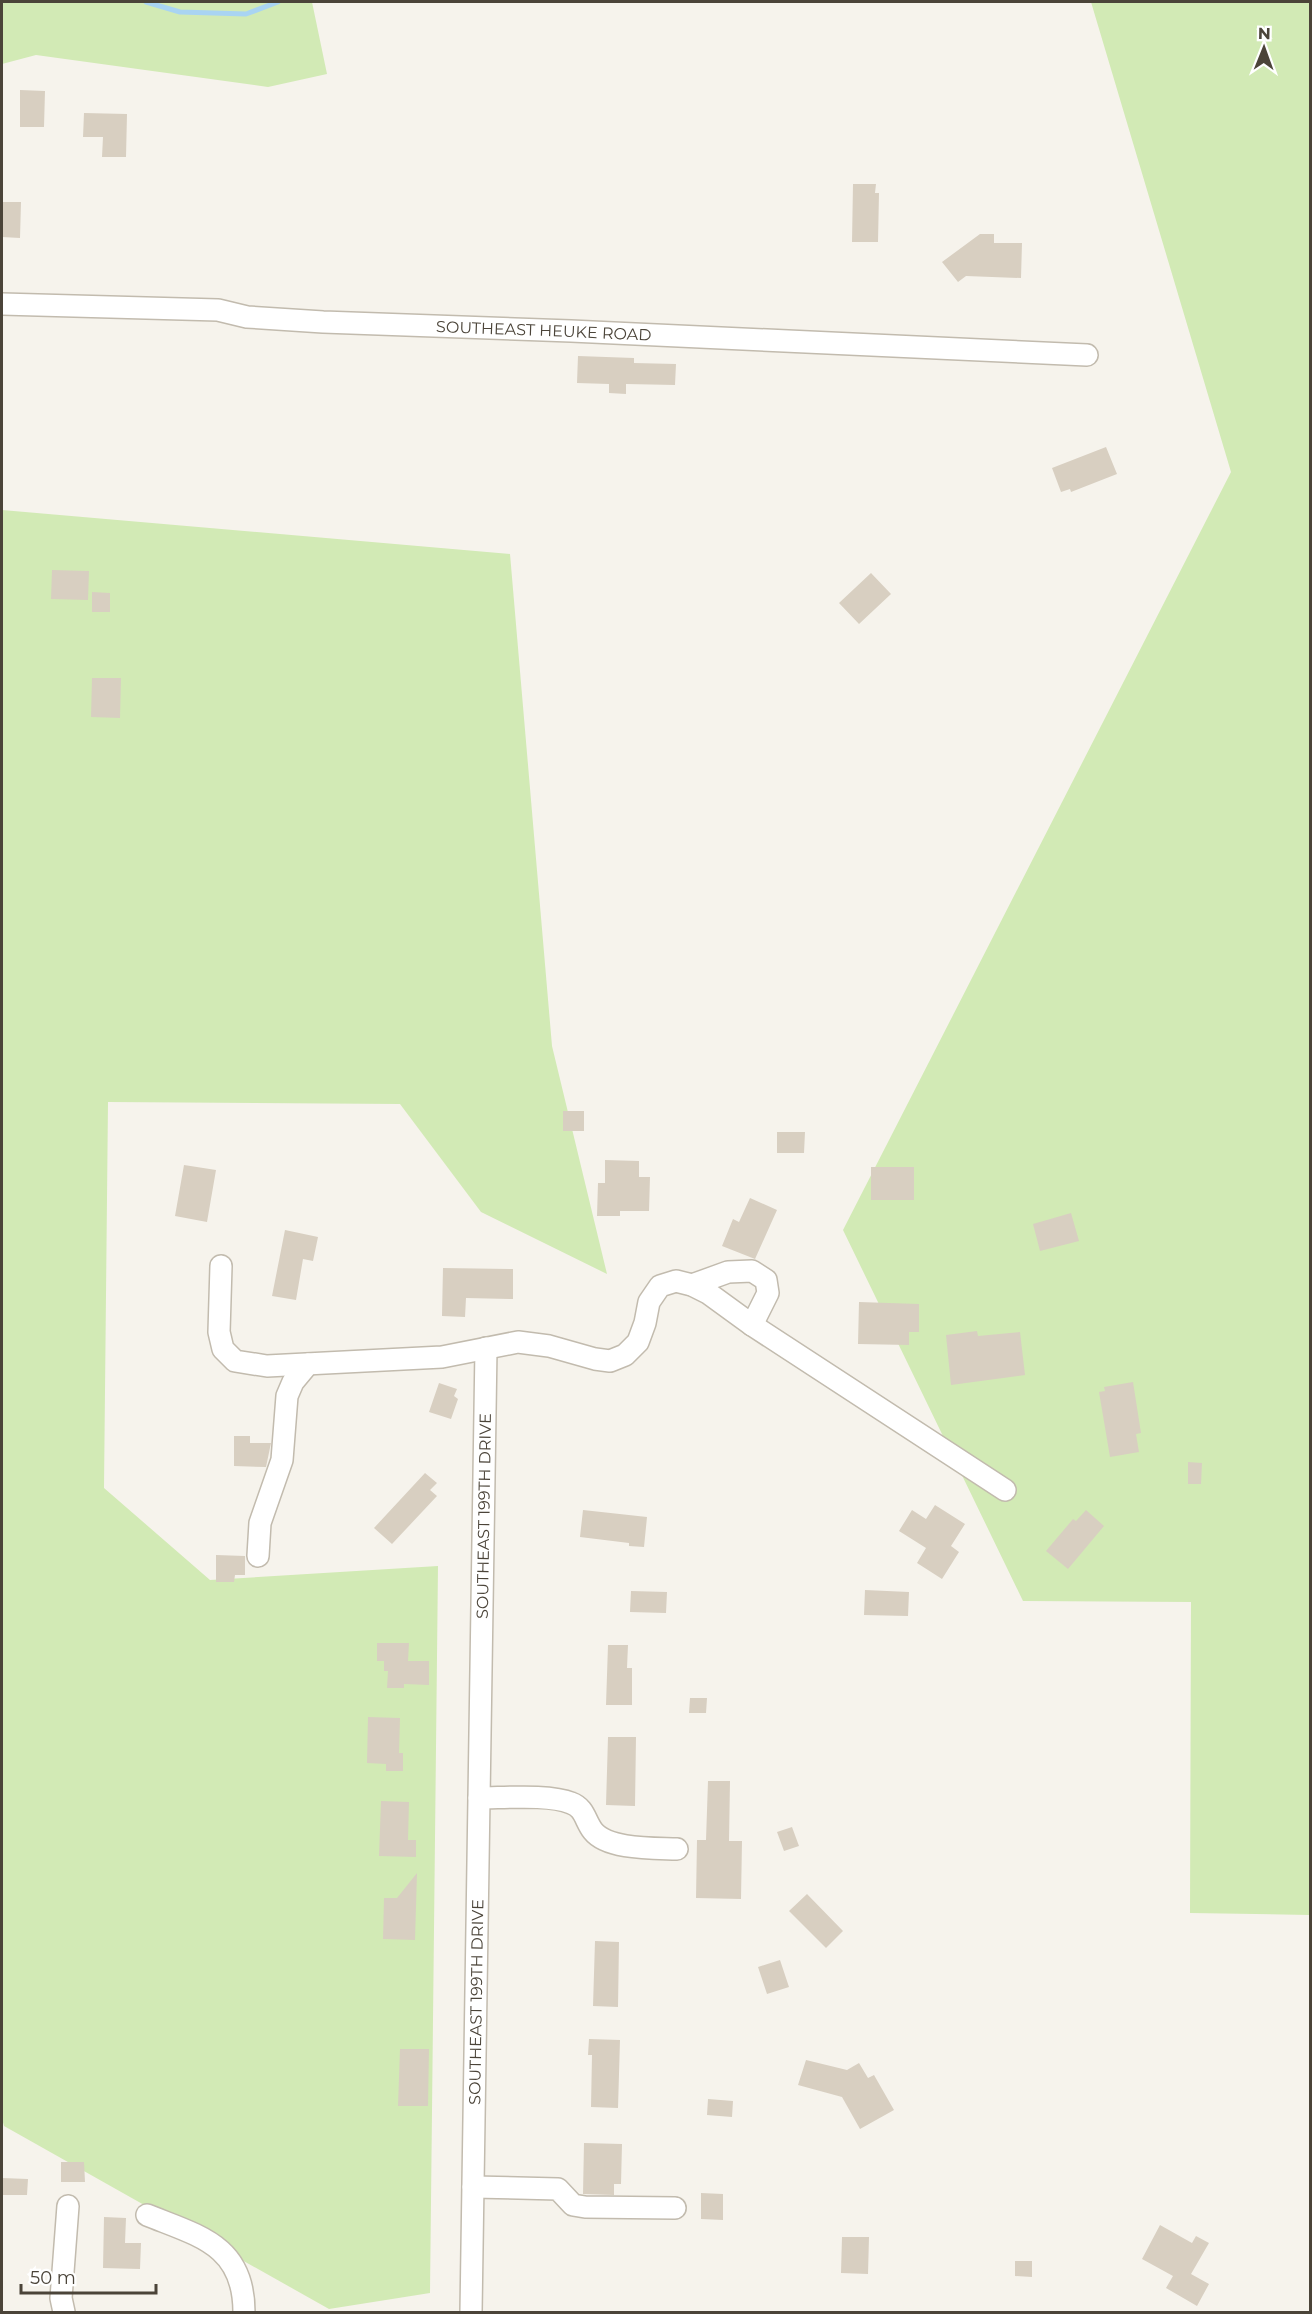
<svg xmlns="http://www.w3.org/2000/svg" width="1312" height="2314" font-family="Montserrat,sans-serif">
<rect width="100%" height="100%" fill="#f6f3ec"/>
<path fill="#d2eab5" d="M2 2H312L327 74 268 87 36 55 2 64Z
M1091 2H1310V1915L1190 1913 1191 1602 1023 1601 843 1230 1231 472Z
M2 510 510 554 552 1046 607 1274 481 1212 400 1104 108 1102 104 1488 210 1580 438 1566 430 2293 329 2309 4 2126 2 2119Z"/>
<g fill="none" stroke-linecap="round" stroke-linejoin="round">
<path stroke="#a9d4f2" stroke-width="5" d="M146 2 180 12 246 14 278 2"/>
</g>
<path fill="#d8cfc1" d="M20 90 45 91 44 127H20Z
M84 113 127 114 126 157H102L103 137H83Z
M853 184H876L875 193H879L878 242H852Z
M2 202H21L20 238 2 237Z
M980 234H994V243H1022L1021 278 966 276 958 282 942 262Z
M578 356 634 358V363L676 364 675 385 626 384V394L609 393V384L577 383Z
M1106 447 1117 474 1071 492 1070 489 1061 492 1052 468Z
M52 570 89 571 88 600 51 599Z
M871 573 891 594 859 624 839 603Z
M92 592 110 593V612H92Z
M92 678H121L120 718 91 717Z
M563 1111H584V1131H563Z
M777 1132H805L804 1153H777Z
M605 1160 639 1161V1177H650L649 1211H620V1216H597L598 1183H605Z
M184 1165 216 1170 207 1222 175 1216Z
M871 1167H914V1200H871Z
M750 1198 777 1210 755 1259 722 1246 733 1219 739 1222Z
M1071 1213 1079 1241 1040 1251 1033 1224Z
M285 1230 318 1237 313 1261 303 1259 296 1300 272 1296Z
M443 1268 513 1269V1299L466 1298 465 1317 442 1316Z
M859 1302 919 1304V1332H909V1345L858 1344Z
M977 1331 978 1336 1020 1332 1025 1375 951 1385 946 1335Z
M1133 1382 1141 1433 1136 1434 1139 1452 1110 1457 1099 1392 1105 1391 1104 1387Z
M439 1383 457 1389 454 1396 458 1399 451 1419 429 1412Z
M234 1436H250V1443H271L266 1467 234 1466Z
M1188 1462 1202 1463 1201 1484H1188Z
M425 1473 437 1483 430 1490 437 1496 392 1544 374 1528Z
M935 1505 965 1524 951 1546 959 1552 942 1579 917 1563 926 1548 899 1531 912 1510 926 1519Z
M583 1510 647 1517 644 1547 629 1546V1543L580 1537Z
M1086 1510 1104 1526 1068 1569 1046 1551 1073 1519 1076 1521Z
M216 1555 245 1556V1575H235L234 1582H216Z
M865 1590 909 1592 908 1616 864 1615Z
M631 1591 667 1592 666 1613 630 1612Z
M377 1643H409L408 1661H429V1685L404 1684V1688H387L388 1671H384V1661H377Z
M608 1645H628L627 1668H632V1705H606Z
M690 1698H707L706 1713H689Z
M368 1717 400 1718 399 1753H403V1771H386V1764L367 1763Z
M608 1737H636L635 1806 606 1805Z
M708 1781H730L729 1841H742L741 1899 696 1898 697 1840H706Z
M381 1801 409 1802 408 1840H416V1857L379 1856Z
M792 1827 799 1846 784 1851 777 1832Z
M417 1873 415 1940 383 1939 384 1898H397Z
M807 1894 843 1931 826 1948 789 1911Z
M595 1941 619 1942 618 2007 593 2006Z
M780 1960 789 1987 767 1994 758 1967Z
M589 2039 620 2040 618 2108 591 2107 592 2055H588Z
M400 2049H429L428 2106H398Z
M806 2060 847 2070 859 2063 868 2078 874 2075 894 2110 860 2129 842 2097 798 2085Z
M708 2099 733 2101 732 2117 707 2115Z
M584 2143 622 2144 621 2184H614V2195L583 2194Z
M61 2162H84L85 2182H61Z
M2 2178 28 2179 27 2195H2Z
M701 2193 723 2194V2220L701 2219Z
M104 2217 126 2218 125 2243H141L140 2269 103 2268Z
M1160 2225 1192 2243 1196 2236 1209 2243 1191 2274 1209 2284 1197 2306 1166 2288 1173 2276 1142 2259Z
M842 2237H869L868 2274 841 2273Z
M1015 2261H1032V2277L1015 2276Z"/>
<g fill="none" stroke-linecap="round" stroke-linejoin="round">
<defs>
<g id="minor">
<path id="s1" d="M2 304 218 310 247 317 323 322 571 331 1087 355"/>
<path d="M221 1266 219 1332 223 1349 235 1361 267 1366 442 1357 518 1342 549 1346 595 1359 610 1361 625 1355 638 1342 645 1323 649 1302 660 1286 676 1281 692 1285 708 1293 752 1325 1005 1490"/>
<path d="M692 1285 728 1272 752 1271 766 1280 768 1293 752 1325"/>
<path d="M258 1556 260 1523 282 1460 287 1396 293 1382 308 1364"/>
<path d="M479 1798C504 1798 550 1794 571 1803 585 1808 585 1821 593 1831 608 1850 655 1848 677 1849"/>
<path d="M473 2187 558 2189 573 2205 585 2207 675 2208"/>
<path d="M147 2215C199 2236 244 2245 244 2312"/>
<path d="M64 2312 61 2298 68 2206"/>
<path id="s2" d="M471 2312 486 1348"/>
</g>
</defs>
<use href="#minor" stroke="#c2bbae" stroke-width="24"/>
<use href="#minor" stroke="#fff" stroke-width="21"/>
</g>
<g text-anchor="middle" dominant-baseline="central" stroke-width="6" stroke-linejoin="round" paint-order="stroke">
<g font-size="16" fill="#4b4439" stroke="#fff">
<text stroke="none"><textPath href="#s1" startOffset="543">SOUTHEAST HEUKE ROAD</textPath></text>
<text stroke="none"><textPath href="#s2" startOffset="796">SOUTHEAST 199TH DRIVE</textPath></text>
<text stroke="none"><textPath href="#s2" startOffset="310">SOUTHEAST 199TH DRIVE</textPath></text>
</g>
</g>
<rect width="1312" height="2314" fill="none" stroke="#4b4439" stroke-width="6"/>
<g transform="translate(1264 48) rotate(1)" stroke="#ffffff" stroke-width="4.5" paint-order="stroke">
<path d="M0-4.5L10 22L0 15L-10 22Z" fill="#4b4439"/>
<text y="-9" font-size="16" font-weight="bold" text-anchor="middle" fill="#4b4439">N</text>
</g>
<path d="M21 2284v9h135v-9" fill="none" stroke="#4b4439" stroke-width="3"/>
<text x="30" y="2284" font-size="18" fill="#4b4439" stroke="#ffffff" stroke-width="4.5" paint-order="stroke">50 m</text>
</svg>
